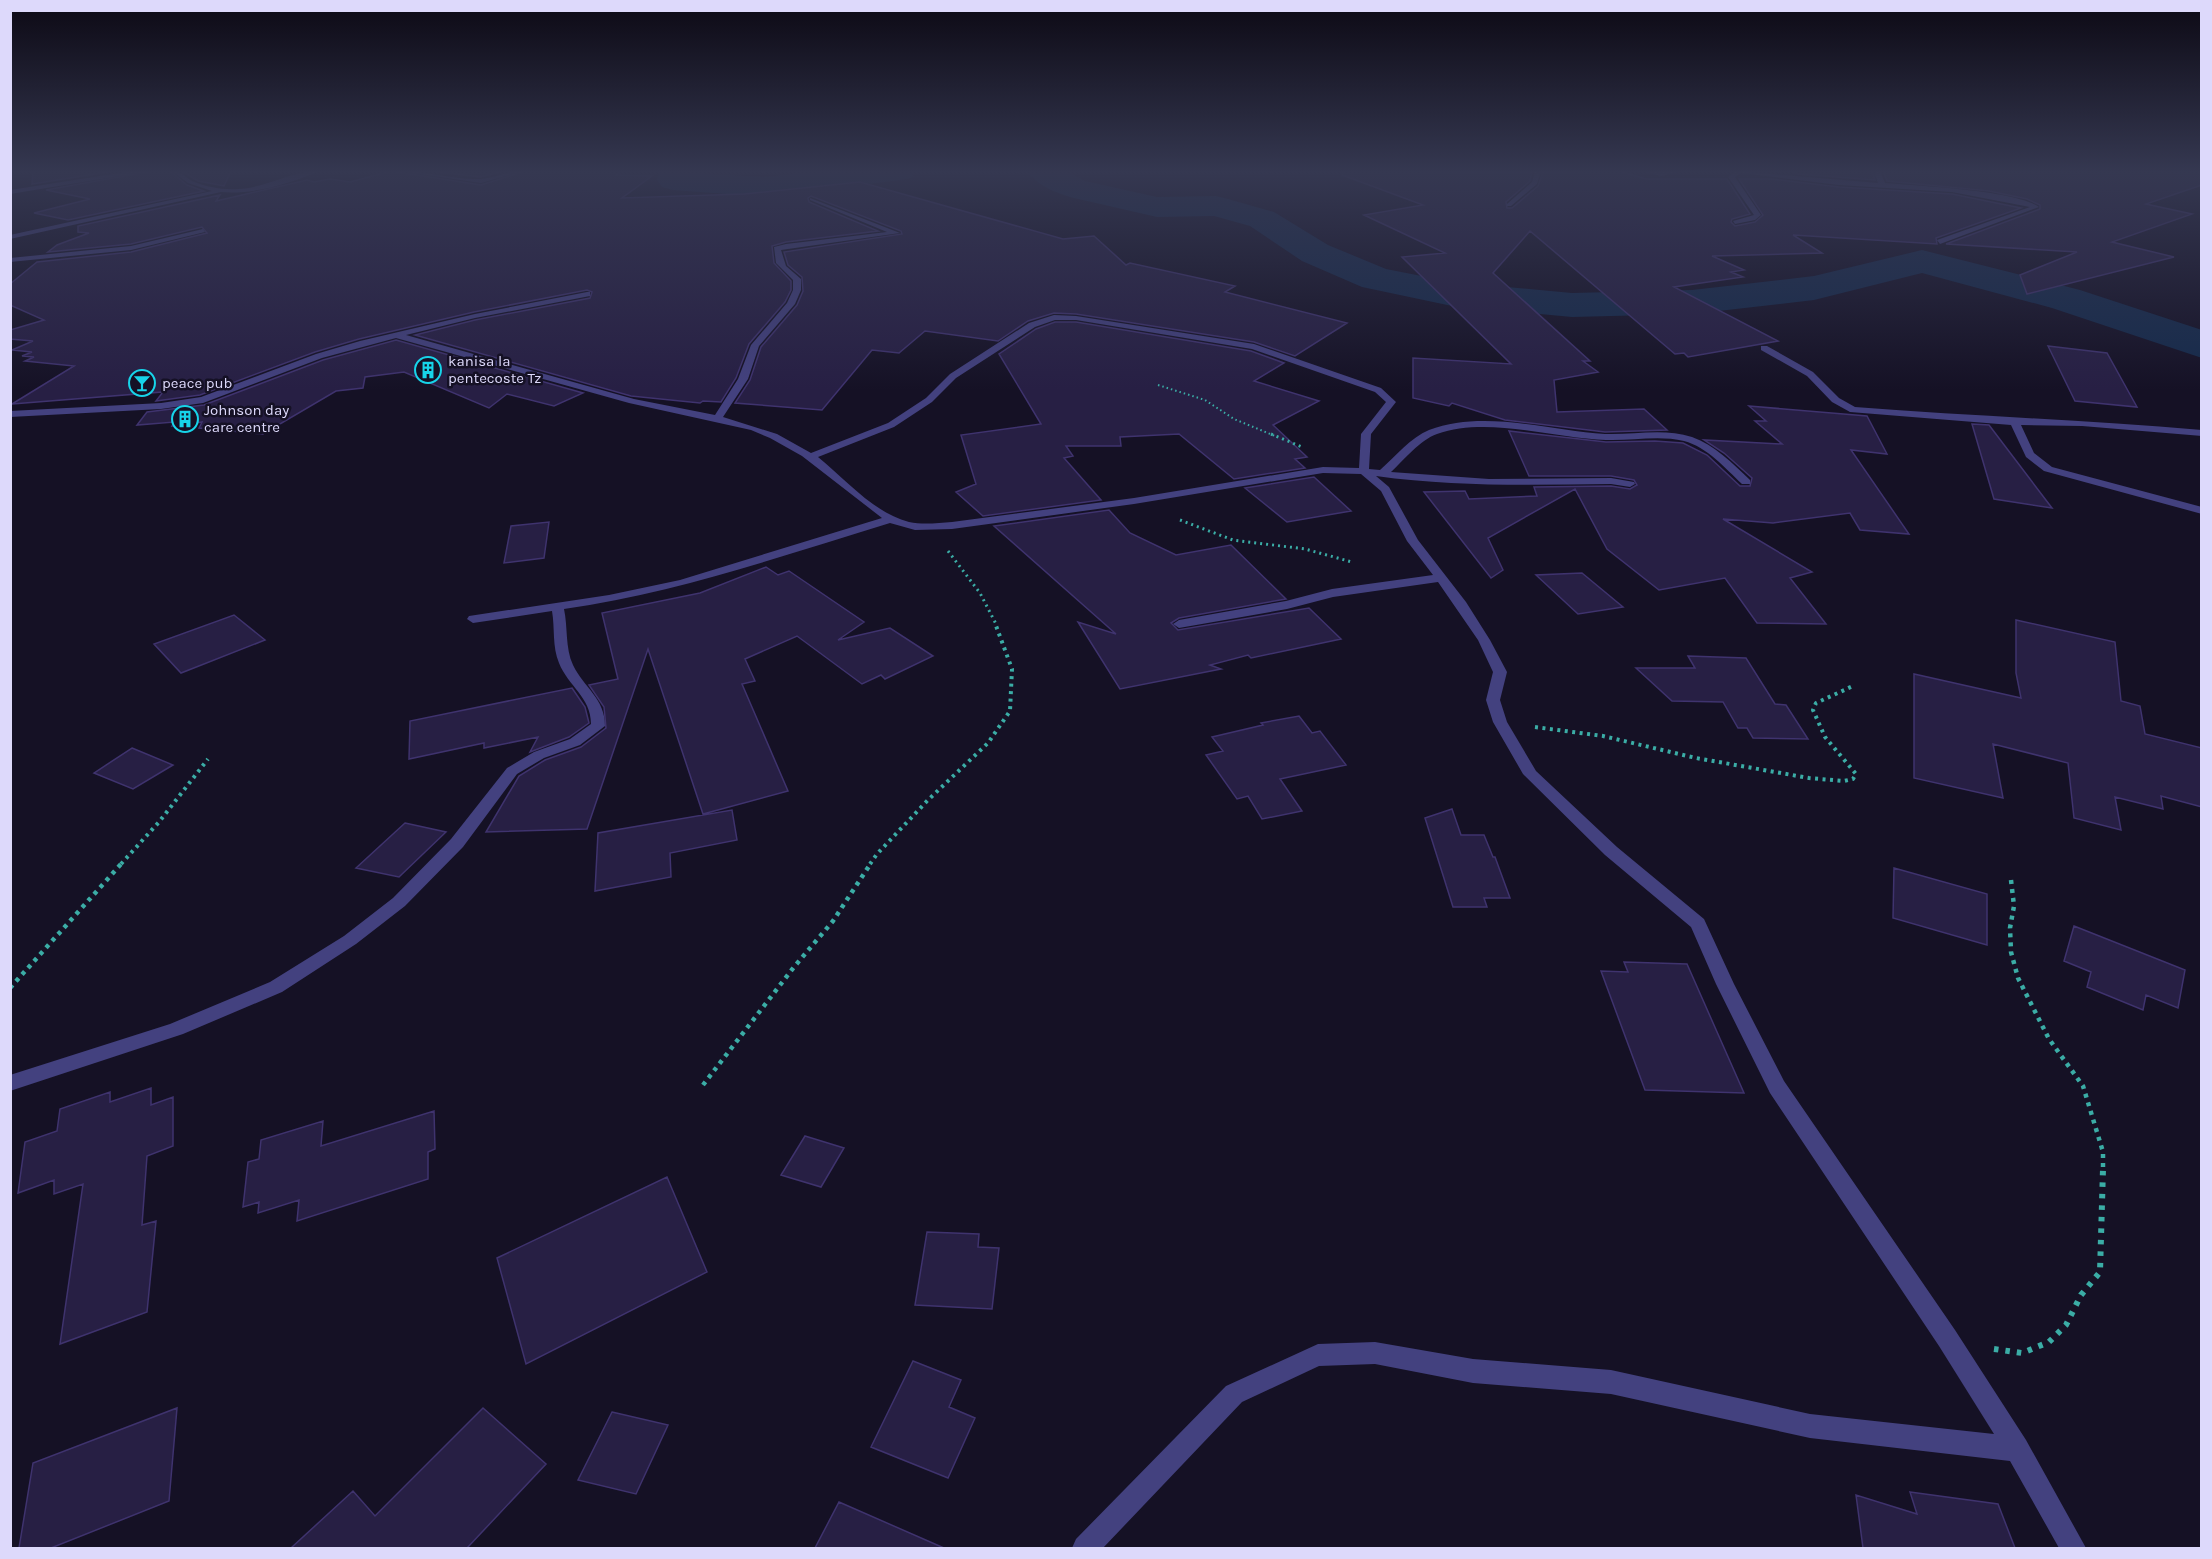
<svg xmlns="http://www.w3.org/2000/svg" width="2212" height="1559" font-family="Karla,sans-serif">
<rect width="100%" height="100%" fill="#151125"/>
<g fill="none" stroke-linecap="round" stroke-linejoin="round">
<path fill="#152a4b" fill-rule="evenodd" d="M659 171 766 177 815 171H915L911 178 900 180 766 197 673 190 662 187 657 180Z
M1027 171H1067L1085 181 1157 197 1216 196 1228 199 1274 212 1328 245 1386 269 1452 282 1572 293 1692 290 1814 276 1922 250 2080 290 2202 330V358L2052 308 1922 273 1814 300 1692 314 1572 317 1452 306 1362 287 1302 261 1250 226 1214 216 1157 217 1074 198C1058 194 1036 185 1027 171Z"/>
</g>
<path fill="#271f44" stroke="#3f336e" stroke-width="1.5" d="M33 171H114L32 184Z
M152 171H170L187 185 204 191 68 220 34 213 90 199 46 190Z
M182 171H231L224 186 198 181Z
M391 171 481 185 525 171H621L616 175 652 176 622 198 744 194 860 182 1063 239 1094 236 1126 265 1130 263 1235 286 1225 292 1347 323 1295 356 1254 342 1076 314 1054 313 1028 321 998 341 925 331 899 353 872 350 822 410 735 403 750 380 761 347 797 305 803 291 802 277 788 265 784 252 902 234 901 231 811 196 808 198 809 202 878 231 786 242 772 246 774 263 791 281V290L785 302 749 344 736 378 721 402 703 401 700 403 631 396 415 335 475 320 590 298 592 292 587 290 474 312 359 339 315 352 200 395 156 401 163 392 12 404 74 366 25 361 34 357 22 356 32 352 12 350 33 341 10 339V330L44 320 10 305V284L37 262 131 252 207 233 202 227 131 244 48 252 57 245 89 233 78 232V226L220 195 216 201 307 180 314 182 330 179 350 182Z
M430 171H505L480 177Z
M1343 171 1532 172 1530 181 1506 202 1507 208H1512L1538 186 1543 172 1620 171 1646 179H1727L1750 214 1732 219 1731 222 1735 226 1755 222 1763 215 1739 179H1771L1839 187 1952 194 2021 208 1936 238 1937 244 1793 235 1822 253 1712 256 1744 270 1731 272 1743 277 1674 287 1778 341 1688 357 1684 353 1675 354 1530 231 1493 273 1590 361H1583L1598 372 1554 380 1557 412 1644 409 1667 430 1605 432 1505 420 1452 403 1449 406 1413 398V358L1511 364 1402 257 1445 253 1364 215 1423 205 1342 175Z
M1792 171H1872L1875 180 1797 174Z
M1883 171H2202V185L2146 204 2192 214 2112 242 2174 257 2027 294 2020 275 2077 252 1946 244 2040 209V205L2027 199 1989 191 1887 181Z
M1055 322H1076L1251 351 1284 363 1254 381 1319 401 1273 425 1307 457 1295 459 1305 468 1234 479 1179 434 1120 437 1121 446H1066L1073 456 1064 458 1101 500 983 516 956 492 976 484 961 435 1041 424 999 354 1036 329Z
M396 340 583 393 554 406 507 394 489 408 404 372 365 377 363 388 336 391 263 434 199 428 202 422 172 426 174 422 137 425 147 412 204 405 323 360Z
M2048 346 2107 353 2137 407 2075 401Z
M1749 406 1867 416 1887 454 1851 450 1909 534 1860 530 1850 513 1773 523 1723 519 1812 572 1790 578 1826 624 1757 623 1725 578 1659 590 1607 549 1575 489 1488 538 1503 570 1491 578 1424 492 1465 491 1469 499 1537 496 1534 487 1611 486 1630 489 1637 485 1634 480 1611 476H1529L1509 431 1606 442 1655 441 1683 443 1707 455 1740 486H1750L1752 478 1724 453 1704 440 1782 444 1755 421H1766Z
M1972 424 1989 425 2052 508 1994 499Z
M1314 477 1351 511 1287 522 1245 488Z
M1109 510 1130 533 1176 555 1231 545 1286 599 1179 618 1171 623 1178 630 1309 608 1341 639 1251 658 1248 655 1210 665 1221 669 1120 689 1078 622 1116 634 994 526Z
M549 522 544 558 504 563 511 526Z
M766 567 778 575 789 571 864 622 838 640 890 628 933 656 885 679 881 675 862 684 797 636 745 659 755 681 742 684 788 791 703 814 648 649 587 829 486 832 519 776 545 760 581 747 606 728 604 707 589 685 618 679 602 613 700 593Z
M1582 573 1623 607 1578 614 1536 575Z
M234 615 265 640 181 673 154 644Z
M2016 620 2115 642 2121 701 2140 706 2145 734 2202 748V807L2161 796 2163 809 2115 797 2121 830 2074 818 2068 763 1993 744 2003 798 1914 778V674L2021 698 2016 673Z
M1688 656 1746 658 1775 704 1786 705 1808 739 1753 738 1747 728H1738L1723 702 1672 701 1636 668H1695Z
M572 688 585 707 589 723 569 737 530 752 538 737 484 748V743L409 759 410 721Z
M1299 716 1312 733 1320 731 1346 765 1280 779 1302 811 1262 819 1248 796 1237 799 1206 755 1223 751 1212 737 1263 725 1261 723Z
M132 748 173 765 133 789 94 773Z
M1452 809 1461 835H1484L1493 857H1495L1510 898H1484L1487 907H1453L1425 818Z
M732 810 737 840 670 853 671 877 595 891 598 833Z
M405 823 446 832 399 877 356 868Z
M1894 868 1987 894V945L1893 918Z
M2074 926 2185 970 2178 1008 2146 995 2143 1010 2087 987 2091 972 2064 961Z
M1624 962 1687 964 1744 1093 1645 1090 1601 971 1628 972Z
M151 1088V1105L173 1097V1146L147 1156 142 1225 156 1221 147 1312 60 1344 83 1184 54 1194V1180L18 1193 25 1142 57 1131 60 1109 110 1092V1102Z
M434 1111 435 1149 428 1152V1179L297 1221 299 1200 258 1213 259 1202 243 1207 248 1162 259 1159 261 1140 323 1121 321 1146Z
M805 1136 844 1148 821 1187 781 1175Z
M667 1177 707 1272 526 1364 497 1258Z
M927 1232 979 1234 978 1247 999 1248 992 1309 915 1305Z
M913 1361 961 1380 949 1407 975 1418 948 1478 871 1447Z
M177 1408 169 1501 51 1548H19L33 1463Z
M483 1408 546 1464 467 1548H291L353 1491 375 1516Z
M612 1412 668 1425 636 1494 578 1480Z
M1910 1492 1998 1504 2015 1548H1863L1856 1495 1917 1514Z
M839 1502 944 1548H815Z"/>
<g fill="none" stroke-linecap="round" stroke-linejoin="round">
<path stroke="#3bada6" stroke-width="2" stroke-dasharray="1.5 3" stroke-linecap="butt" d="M1158 385 1205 400 1234 419 1275 436"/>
<path stroke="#3bada6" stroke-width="3" stroke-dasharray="2 4" stroke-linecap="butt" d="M1271 434 1302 447
M1180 520 1233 540 1305 549 1352 562
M948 551 980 593 996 624"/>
<path stroke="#3bada6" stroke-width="4" stroke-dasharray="3 4.5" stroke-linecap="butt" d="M1535 727 1603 736 1696 758 1809 778 1844 781 1853 779 1856 774 1825 737 1813 710 1816 703 1853 686
M121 864 159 822 208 759
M870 864 877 854 928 800 988 743 1010 711 1012 669 995 623"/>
<path stroke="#3bada6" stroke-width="4.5" stroke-dasharray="4 5" stroke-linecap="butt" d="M2011 880 2014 906 2010 928 2011 952 2018 978 2049 1039 2083 1086 2103 1152V1170
M10 988 122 863
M703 1085 794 967 833 921 871 863"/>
<path stroke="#3bada6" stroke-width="6" stroke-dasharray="4.5 7" stroke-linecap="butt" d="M1994 1349 2022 1353 2049 1342 2066 1325 2081 1295 2100 1272 2103 1169"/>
<path fill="#43417f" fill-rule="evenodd" d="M132 171H150L10 194V190Z
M172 171C181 171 185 177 192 181 206 187 223 190 238 189 266 188 291 171 319 171 290 184 252 195 221 192L10 239V235L212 191 188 183Z
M399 171C426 171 456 180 480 179 495 178 508 171 523 171L481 183Z
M1535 171H1541L1537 184 1511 206H1507V204L1532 182Z
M1640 171H1683L1661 176Z
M1735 171 1878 183 1874 171H1880L1885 183C1918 186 2015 190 2039 207L1940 244 1937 240 2030 207 1952 192 1839 185 1741 173 1735 177 1761 215 1755 220 1735 224 1733 221 1754 215 1728 177Z
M810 198 900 233 781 250 786 266 801 279V290L795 304 759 346 748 379 723 417 777 434 811 453 888 423 926 398 950 374 1029 323 1054 315 1076 316 1254 344 1381 388 1396 402 1371 434 1369 469 1380 470C1395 457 1411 437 1429 430 1485 409 1549 431 1605 434 1634 435 1664 428 1692 437 1715 445 1732 463 1750 480V484H1742C1725 468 1707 447 1684 441 1659 435 1631 441 1606 440 1554 438 1487 416 1437 434 1420 440 1404 460 1391 472L1489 479 1611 478 1634 482 1635 484 1630 487 1611 484C1532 485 1454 487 1376 476L1389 487 1418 540 1466 602 1490 640 1507 672 1500 700 1507 722 1536 771 1617 847 1704 919 1734 984 1784 1081 1955 1330 2026 1440 2086 1548H2059L2010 1461 1810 1438 1611 1394 1473 1383 1375 1364 1319 1366 1242 1402 1103 1548H1072L1076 1539 1226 1386 1318 1344 1375 1342 1473 1359 1611 1370 1810 1414 1994 1434 1939 1346 1770 1093 1716 984 1691 927 1605 855 1523 774 1493 722 1486 700 1493 672 1478 640 1438 582 1333 597 1287 609 1179 628 1173 624 1179 620 1286 601 1332 589 1433 575 1407 541 1381 491 1361 474 1323 473 1134 504 952 529 915 530 890 523C781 556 677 593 564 609 568 627 565 648 573 665 584 688 605 698 605 726L580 745 544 758 517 774 463 847 405 906 356 944 282 992 183 1034 10 1091V1075L170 1024 270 982 344 936 393 898 451 839 507 768 534 752 570 739 591 724C591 697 568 686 559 663 552 647 555 628 552 611L473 623 467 619 469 616 609 595 680 580 882 518 802 456 770 438 751 430 629 403 396 338 322 358 203 403 161 409 10 417V411L161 403 201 397 316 354 360 341 475 314 587 292H590V296L475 318 406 335 634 399 715 415 738 379 751 345 787 303 793 290V280L776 263 774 247 786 244 887 232 810 200ZM1055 320H1076L1252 349 1375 392 1386 402 1361 434 1359 468 1323 467 1134 498 952 522C938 523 923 525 909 522 874 513 845 479 818 457L894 427 932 402 956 378 1035 327Z
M203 229 205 232 131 250 10 262V258L131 246Z
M1761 346H1767L1813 372 1839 398 1855 407C1970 416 2086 420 2202 430V436L2082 426 2021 425 2034 453 2052 467 2202 507V514L2044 471 2026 457 2011 425 1850 412 1832 402 1807 376 1761 350Z"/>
</g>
<linearGradient id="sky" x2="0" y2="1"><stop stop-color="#0c0914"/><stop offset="0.44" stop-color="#353851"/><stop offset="1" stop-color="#353851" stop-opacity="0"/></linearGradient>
<rect width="2212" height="390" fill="url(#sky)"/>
<defs>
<symbol id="building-ring" viewBox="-11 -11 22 22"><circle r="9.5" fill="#151125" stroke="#17d4e9" stroke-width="1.5"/><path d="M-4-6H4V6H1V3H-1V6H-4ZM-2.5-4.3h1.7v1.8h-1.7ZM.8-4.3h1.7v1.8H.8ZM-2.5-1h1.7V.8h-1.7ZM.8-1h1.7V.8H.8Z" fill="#17d4e9"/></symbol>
<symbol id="bar-ring" viewBox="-11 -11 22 22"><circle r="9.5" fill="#151125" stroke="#17d4e9" stroke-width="1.5"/><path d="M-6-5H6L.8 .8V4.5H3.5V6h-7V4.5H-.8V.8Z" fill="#17d4e9"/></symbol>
</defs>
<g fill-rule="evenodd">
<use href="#building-ring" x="413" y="355" width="30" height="30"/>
<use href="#bar-ring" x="127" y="368" width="30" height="30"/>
<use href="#building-ring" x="170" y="404" width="30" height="30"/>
</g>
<g text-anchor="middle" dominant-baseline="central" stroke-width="5" stroke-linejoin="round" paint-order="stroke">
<g font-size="15" fill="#ddd9fb" stroke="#151125" text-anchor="start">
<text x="448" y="361">kanisa la<tspan x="448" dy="17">pentecoste Tz</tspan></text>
<text x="162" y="383">peace pub</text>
<text x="204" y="410">Johnson day<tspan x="204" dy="17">care centre</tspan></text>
</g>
</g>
<rect width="2212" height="1559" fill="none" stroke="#ddd9fb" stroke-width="24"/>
</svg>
